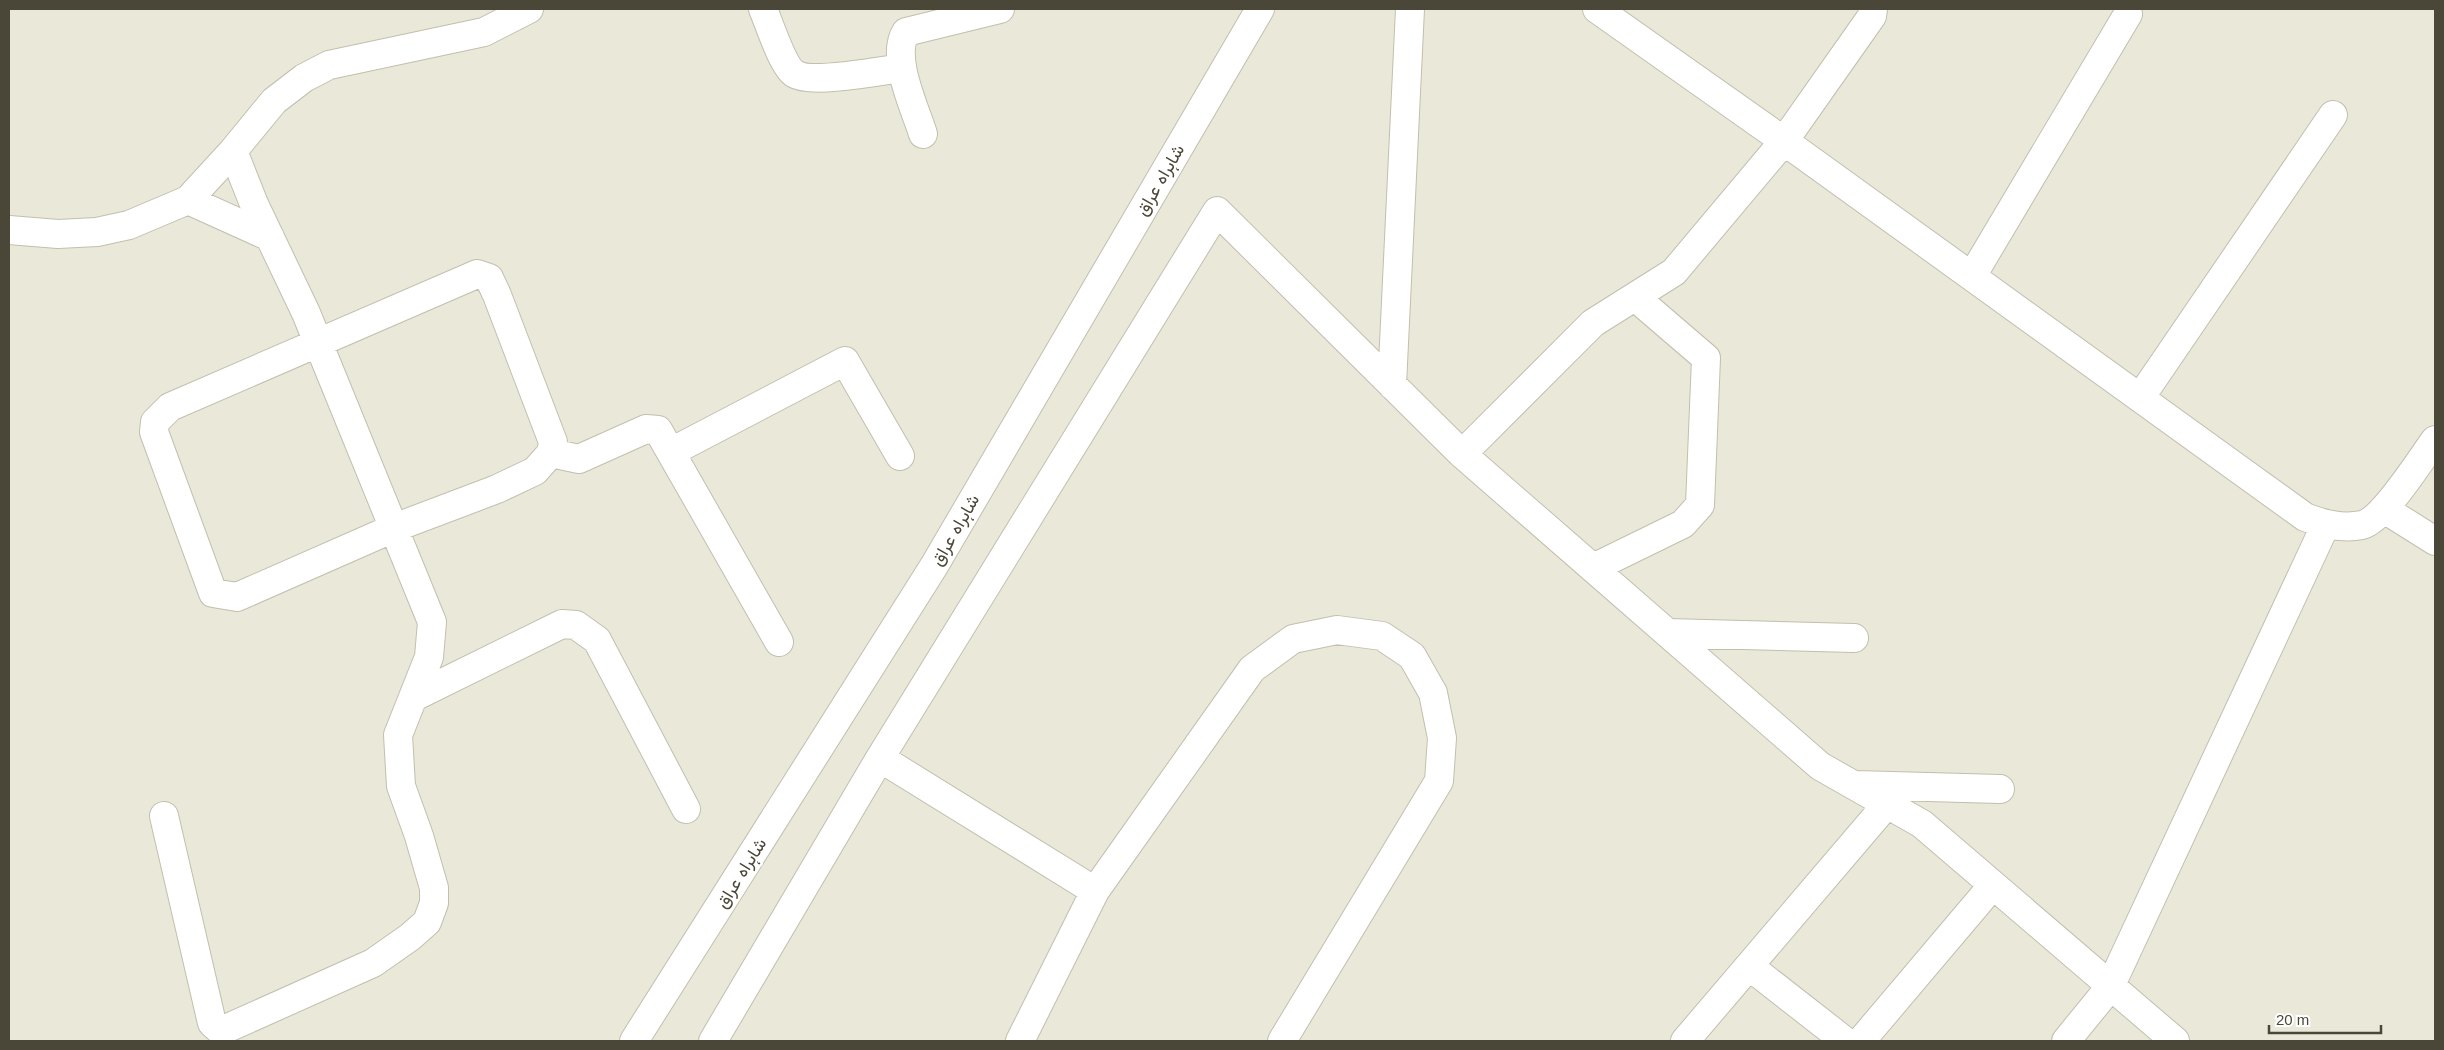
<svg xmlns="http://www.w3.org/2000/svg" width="2444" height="1050" font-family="Arial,Vazirmatn,sans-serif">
<rect width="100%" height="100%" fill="#f6f5eb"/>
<path fill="#eae8d9" d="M9 9H2435V1041H9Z"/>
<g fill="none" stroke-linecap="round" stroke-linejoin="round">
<defs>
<path id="minor" d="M763 9C769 23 783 67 795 74 811 84 880 71 902 68
M1597 9 1784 141 2305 517C2322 524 2342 529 2362 525 2383 520 2421 459 2435 440
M923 134C915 108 890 57 906 32L1000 9
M188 200 270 237
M9 230 58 234 97 232 129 225 188 200 233 151 274 101 304 78 329 65 484 32 529 9
M477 274 489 278 497 295 553 442 551 453 535 471 497 489 394 528 237 597 213 593 154 432 155 422 170 407Z
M1972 276 2128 14
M1392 385 1410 9
M2140 398 2333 115
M671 452 845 361 900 456
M551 453 579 459 646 429 658 430 779 642
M1462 454 1593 323 1674 272 1784 141 1872 16 1873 9
M2384 509 2435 541
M1593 568 1683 524 1700 505 1706 358 1635 297
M1668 633 1854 638
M414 697 562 624 576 625 597 640 686 809
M880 758 1095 891
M1856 785 2000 789
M164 816 212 1023 221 1031 373 963 410 937 427 922 434 903V888L419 836 401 786 398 735 429 657 432 622 306 313 254 204 233 151
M1749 966 1845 1041
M713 1041 880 758 1217 211 1462 454 1820 766 1922 824 2175 1041
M1020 1041 1095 891 1252 669 1293 639 1337 630 1382 636 1412 656 1433 693 1442 738 1439 781 1282 1041
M1685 1041 1887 804
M1861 1041 1993 885
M2066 1041 2110 987 2325 526"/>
<path id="tertiary" d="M634 1041 934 566 1260 9"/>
</defs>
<use href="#minor" stroke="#c2bfad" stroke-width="30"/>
<use href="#tertiary" stroke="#c2bfad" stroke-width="30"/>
<use href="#minor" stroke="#fff" stroke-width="28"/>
<use href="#tertiary" stroke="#fff" stroke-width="28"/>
</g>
<g text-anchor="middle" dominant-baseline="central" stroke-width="5" stroke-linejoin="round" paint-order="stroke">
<g font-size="18" fill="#4b4738" stroke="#fff">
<text transform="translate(1160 180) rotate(-60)">شاہراہ عراق</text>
<text transform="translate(955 530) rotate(-60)">شاہراہ عراق</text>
<text transform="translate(741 873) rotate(-58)">شاہراہ عراق</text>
</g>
</g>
<rect width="2444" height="1050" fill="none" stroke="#4b4738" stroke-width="20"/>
<path d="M2269 1025v8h112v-8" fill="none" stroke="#4b4738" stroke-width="2.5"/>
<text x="2276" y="1025" font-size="15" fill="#4b4738" stroke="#ffffff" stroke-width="4" paint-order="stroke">20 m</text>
</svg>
